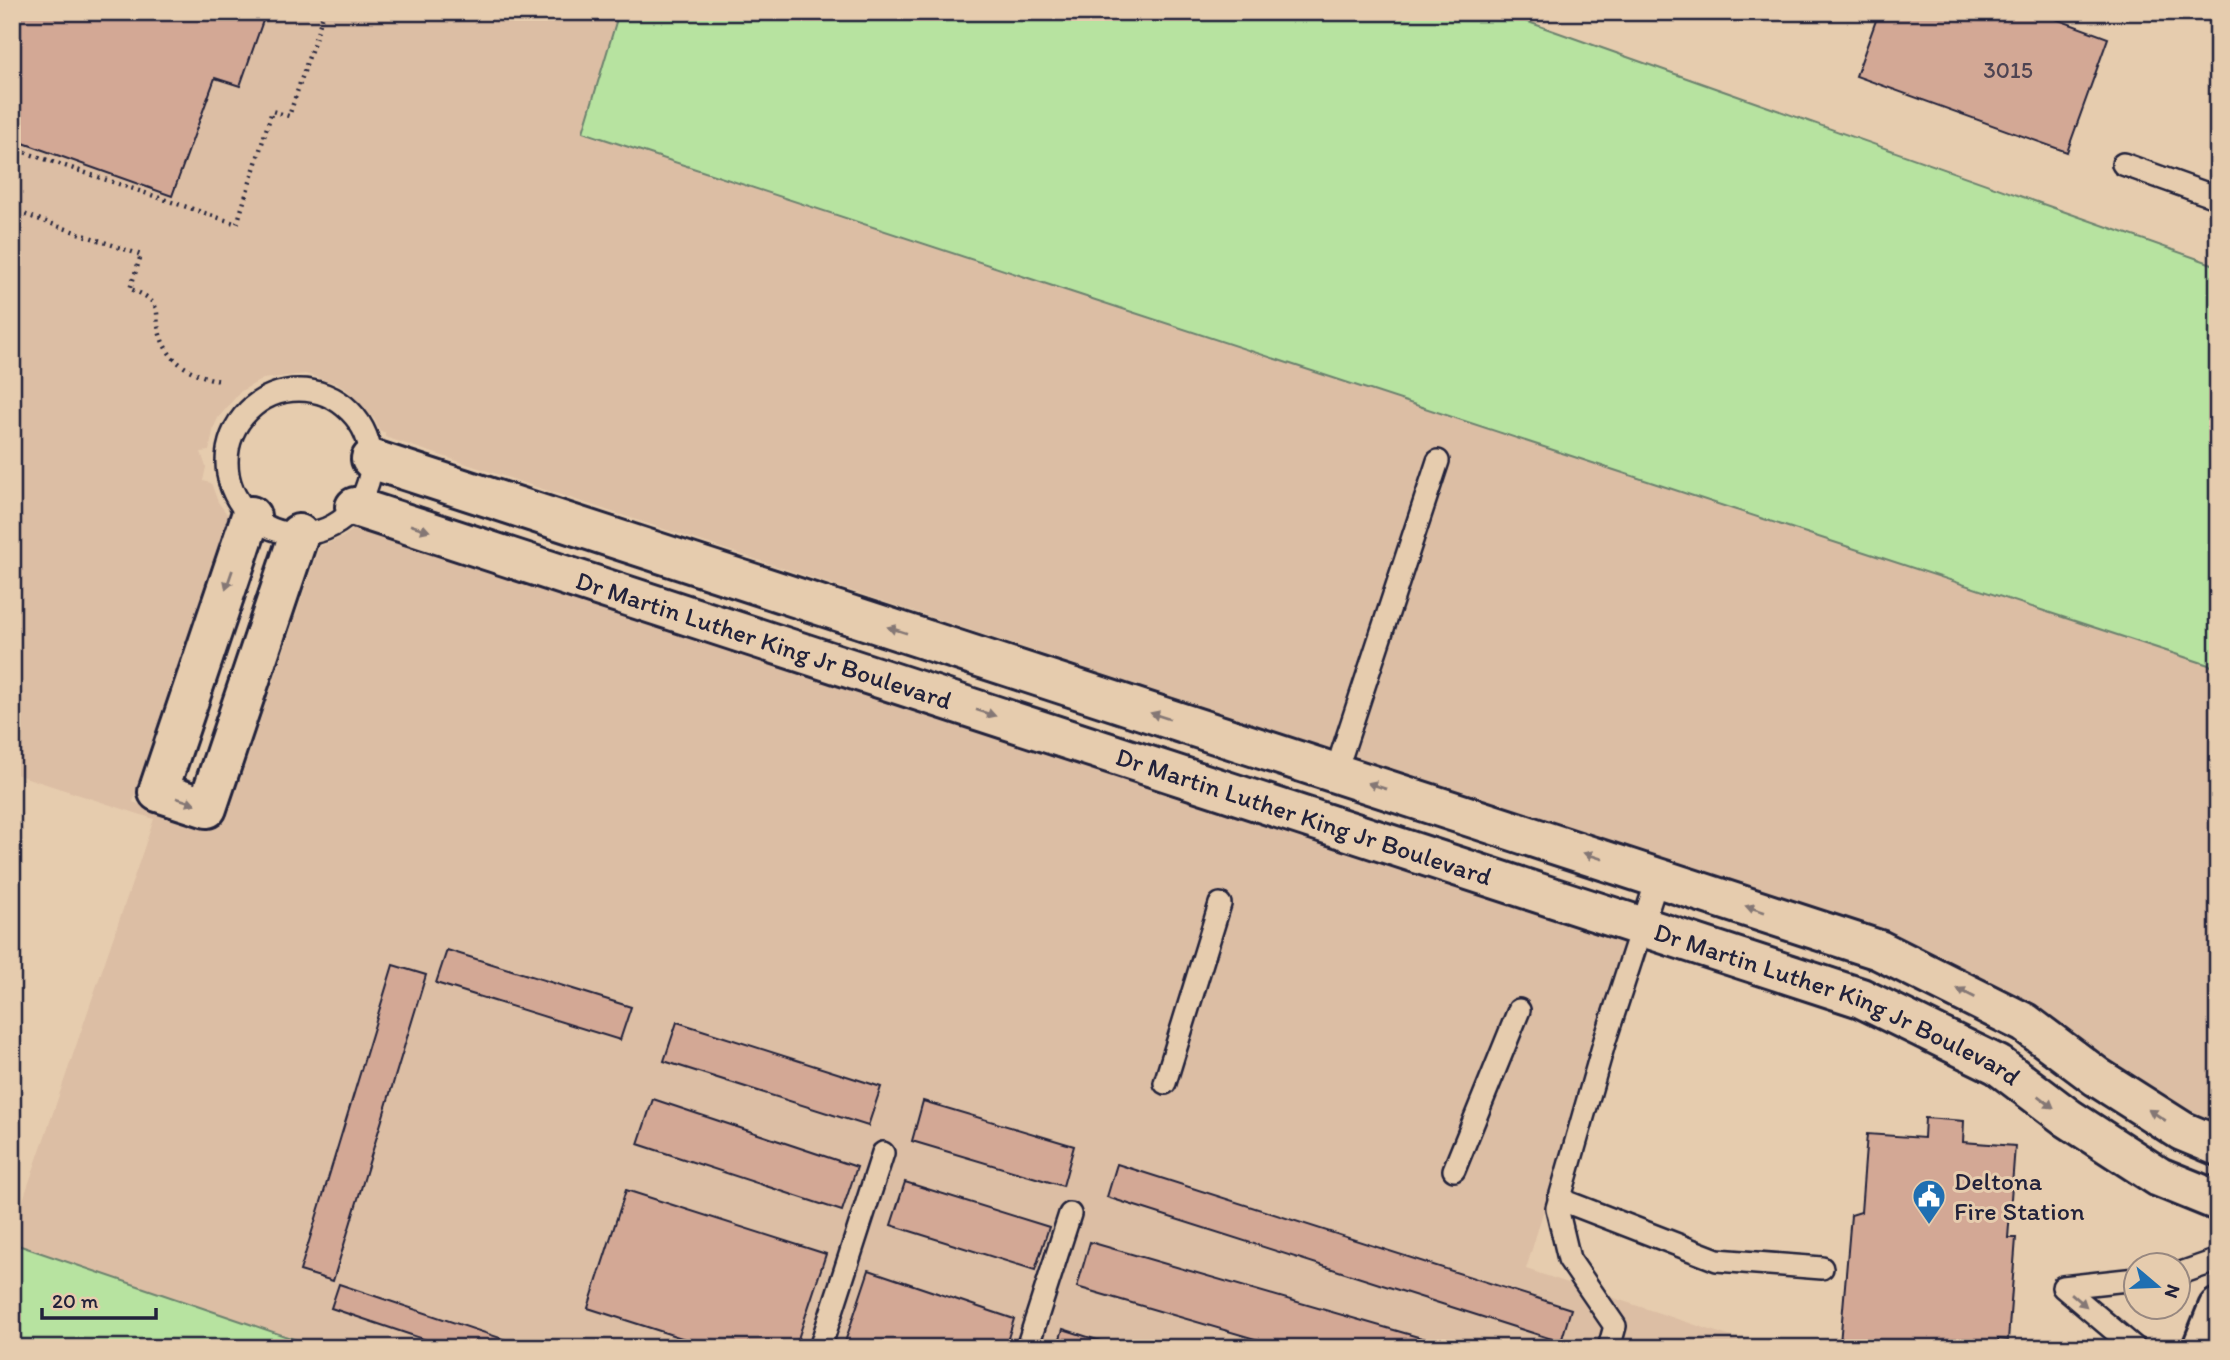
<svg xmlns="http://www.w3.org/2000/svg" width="2230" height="1360" font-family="Itim,sans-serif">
<rect width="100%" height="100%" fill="#e6ccae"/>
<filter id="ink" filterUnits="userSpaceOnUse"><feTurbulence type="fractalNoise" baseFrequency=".0143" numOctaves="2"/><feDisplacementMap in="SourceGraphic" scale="14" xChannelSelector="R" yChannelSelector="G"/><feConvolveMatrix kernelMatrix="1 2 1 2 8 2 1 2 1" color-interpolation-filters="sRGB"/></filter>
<g filter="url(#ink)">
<path fill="#dcbea4" d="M12 12H619L584 133 2218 668V1125L2192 1115 2110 1061 2035 1006 1885 932 385 437V432H380L375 420 347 390 338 384 305 374 263 379 241 391 218 418 214 427 209 451 201 452 206 467 203 481 211 483 218 502 230 518 133 802 200 826 228 815 319 547 343 537 354 529 357 531 360 528 1625 941 1526 1269 1765 1348H320L12 1243V1232L154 819 12 773Z"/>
<path fill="#b7e3a0" stroke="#6c826e" stroke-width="2" d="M619 12H1500L2218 266V668L583 132Z
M12 1243 320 1348H12Z"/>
<path fill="#d3a895" stroke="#22223b" stroke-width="2" d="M12 12H266L240 86 215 78 172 196 12 139Z
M1879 12H2037L2108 38 2067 152 1856 76Z
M447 950 631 1007 620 1040 436 983Z
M393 965 426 975 333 1281 300 1271Z
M677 1022 881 1087 868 1126 664 1061Z
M653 1099 857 1167 842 1211 638 1144Z
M923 1101 1074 1146 1063 1186 912 1141Z
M1925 1118 1964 1121 1963 1142 2015 1146 2008 1238H2016L2008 1340 1998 1339V1348H1894L1840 1344 1851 1215 1861 1212 1867 1134 1924 1138Z
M1117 1164 1571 1309 1561 1342 1107 1197Z
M905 1182 1049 1227 1035 1270 891 1225Z
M626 1190 826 1254 795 1348H713L588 1308Z
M1090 1242 1432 1341 1430 1348H1286L1077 1287Z
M869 1270 1014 1319 1005 1348H843Z
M339 1284 521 1345 520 1348H450L331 1308Z
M1063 1329 1122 1348H1057Z"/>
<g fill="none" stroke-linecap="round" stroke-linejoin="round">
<defs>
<path id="lane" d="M2123 164 2218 198
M227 462a72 72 0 1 1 144 0a72 72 0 1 1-144 0Z
M1342 753 1438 461
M1165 1083 1220 904
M1454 1170 1519 1010
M1559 1199 1717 1260 1822 1268
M2178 1274 2218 1260
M820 1348 883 1153
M1027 1348 1070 1214
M1609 1348 1615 1326 1569 1259 1557 1208 1605 1040 1658 877
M2135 1348 2063 1287 2136 1279"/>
<g id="street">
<path d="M371 459 1879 950 2025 1023 2097 1077 2182 1131 2218 1146"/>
<path id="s1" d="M355 507 1861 998 1998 1065 2068 1118 2159 1177 2218 1201"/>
<path d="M251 516 158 792 207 808 299 534"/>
</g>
<path id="primary" d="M2202 1348 2218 1308"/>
</defs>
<use href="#lane" stroke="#22223b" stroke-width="26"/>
<use href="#street" stroke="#22223b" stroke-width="44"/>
<use href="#primary" stroke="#22223b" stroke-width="44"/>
<path stroke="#22223b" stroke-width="4.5" stroke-dasharray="2 5" stroke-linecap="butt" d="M12 148 237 224 272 111 289 116 324 12
M12 210 141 255 130 289C140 293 153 298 156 309 158 314 157 321 158 326 164 360 189 374 220 381"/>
<use href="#lane" stroke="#e6ccae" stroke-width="21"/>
<use href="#street" stroke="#e6ccae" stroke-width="38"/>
<use href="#primary" stroke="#e6ccae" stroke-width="38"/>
</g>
<defs><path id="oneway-solid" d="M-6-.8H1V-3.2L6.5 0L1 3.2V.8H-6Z" transform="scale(1.75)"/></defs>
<g fill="#847774">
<use href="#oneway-solid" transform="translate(420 528) rotate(18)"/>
<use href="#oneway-solid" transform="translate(229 580) rotate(109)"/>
<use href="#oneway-solid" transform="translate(897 630) rotate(-162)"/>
<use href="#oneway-solid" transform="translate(986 713) rotate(18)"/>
<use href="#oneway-solid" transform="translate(1160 716) rotate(-162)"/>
<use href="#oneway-solid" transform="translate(1377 786) rotate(-162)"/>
<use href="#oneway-solid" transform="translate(186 801) rotate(18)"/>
<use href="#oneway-solid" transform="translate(1593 856) rotate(-162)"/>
<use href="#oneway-solid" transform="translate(1755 909) rotate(-162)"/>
<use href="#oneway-solid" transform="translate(1966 993) rotate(-153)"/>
<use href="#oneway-solid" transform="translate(2046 1102) rotate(37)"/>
<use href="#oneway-solid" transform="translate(2157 1115) rotate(-147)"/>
<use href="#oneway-solid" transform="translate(2079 1300) rotate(41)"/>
</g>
</g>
<defs>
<symbol id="civic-pin" viewBox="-11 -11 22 30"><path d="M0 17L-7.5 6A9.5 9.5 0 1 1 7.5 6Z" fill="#1f6fb2" stroke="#e6ccae"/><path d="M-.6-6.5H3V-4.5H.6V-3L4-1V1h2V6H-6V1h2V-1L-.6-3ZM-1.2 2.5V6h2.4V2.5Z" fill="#fff"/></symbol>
</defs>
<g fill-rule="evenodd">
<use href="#civic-pin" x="1910" y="1177" width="38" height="52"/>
</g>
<g text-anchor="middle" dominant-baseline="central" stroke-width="6" stroke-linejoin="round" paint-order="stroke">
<g font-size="23" fill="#4e4452">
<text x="2008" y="70">3015</text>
</g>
<g font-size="26" fill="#22223b" stroke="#e6ccae">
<text stroke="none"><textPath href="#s1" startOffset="430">Dr Martin Luther King Jr Boulevard</textPath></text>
<text stroke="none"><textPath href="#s1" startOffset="998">Dr Martin Luther King Jr Boulevard</textPath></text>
<text stroke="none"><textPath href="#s1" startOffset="1564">Dr Martin Luther King Jr Boulevard</textPath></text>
</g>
<g font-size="26" fill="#22223b" stroke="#e6ccae" text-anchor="start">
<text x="1954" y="1181">Deltona<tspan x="1954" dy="30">Fire Station</tspan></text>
</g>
</g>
<rect width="2230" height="1360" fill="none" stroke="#e6ccae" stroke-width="42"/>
<rect x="21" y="21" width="2188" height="1318" fill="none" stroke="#22223b" stroke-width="2.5" filter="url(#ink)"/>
<g transform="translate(2157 1286) rotate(109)"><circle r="33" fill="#e6ccae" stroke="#988880" stroke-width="2"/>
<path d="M0-5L12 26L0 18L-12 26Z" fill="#1f6fb2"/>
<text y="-10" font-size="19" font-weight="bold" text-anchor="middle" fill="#22223b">N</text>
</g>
<path d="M42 1308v10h114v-10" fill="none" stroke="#22223b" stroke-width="3.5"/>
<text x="52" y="1308" font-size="21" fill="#22223b" stroke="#e6ccae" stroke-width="5" paint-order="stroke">20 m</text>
</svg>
